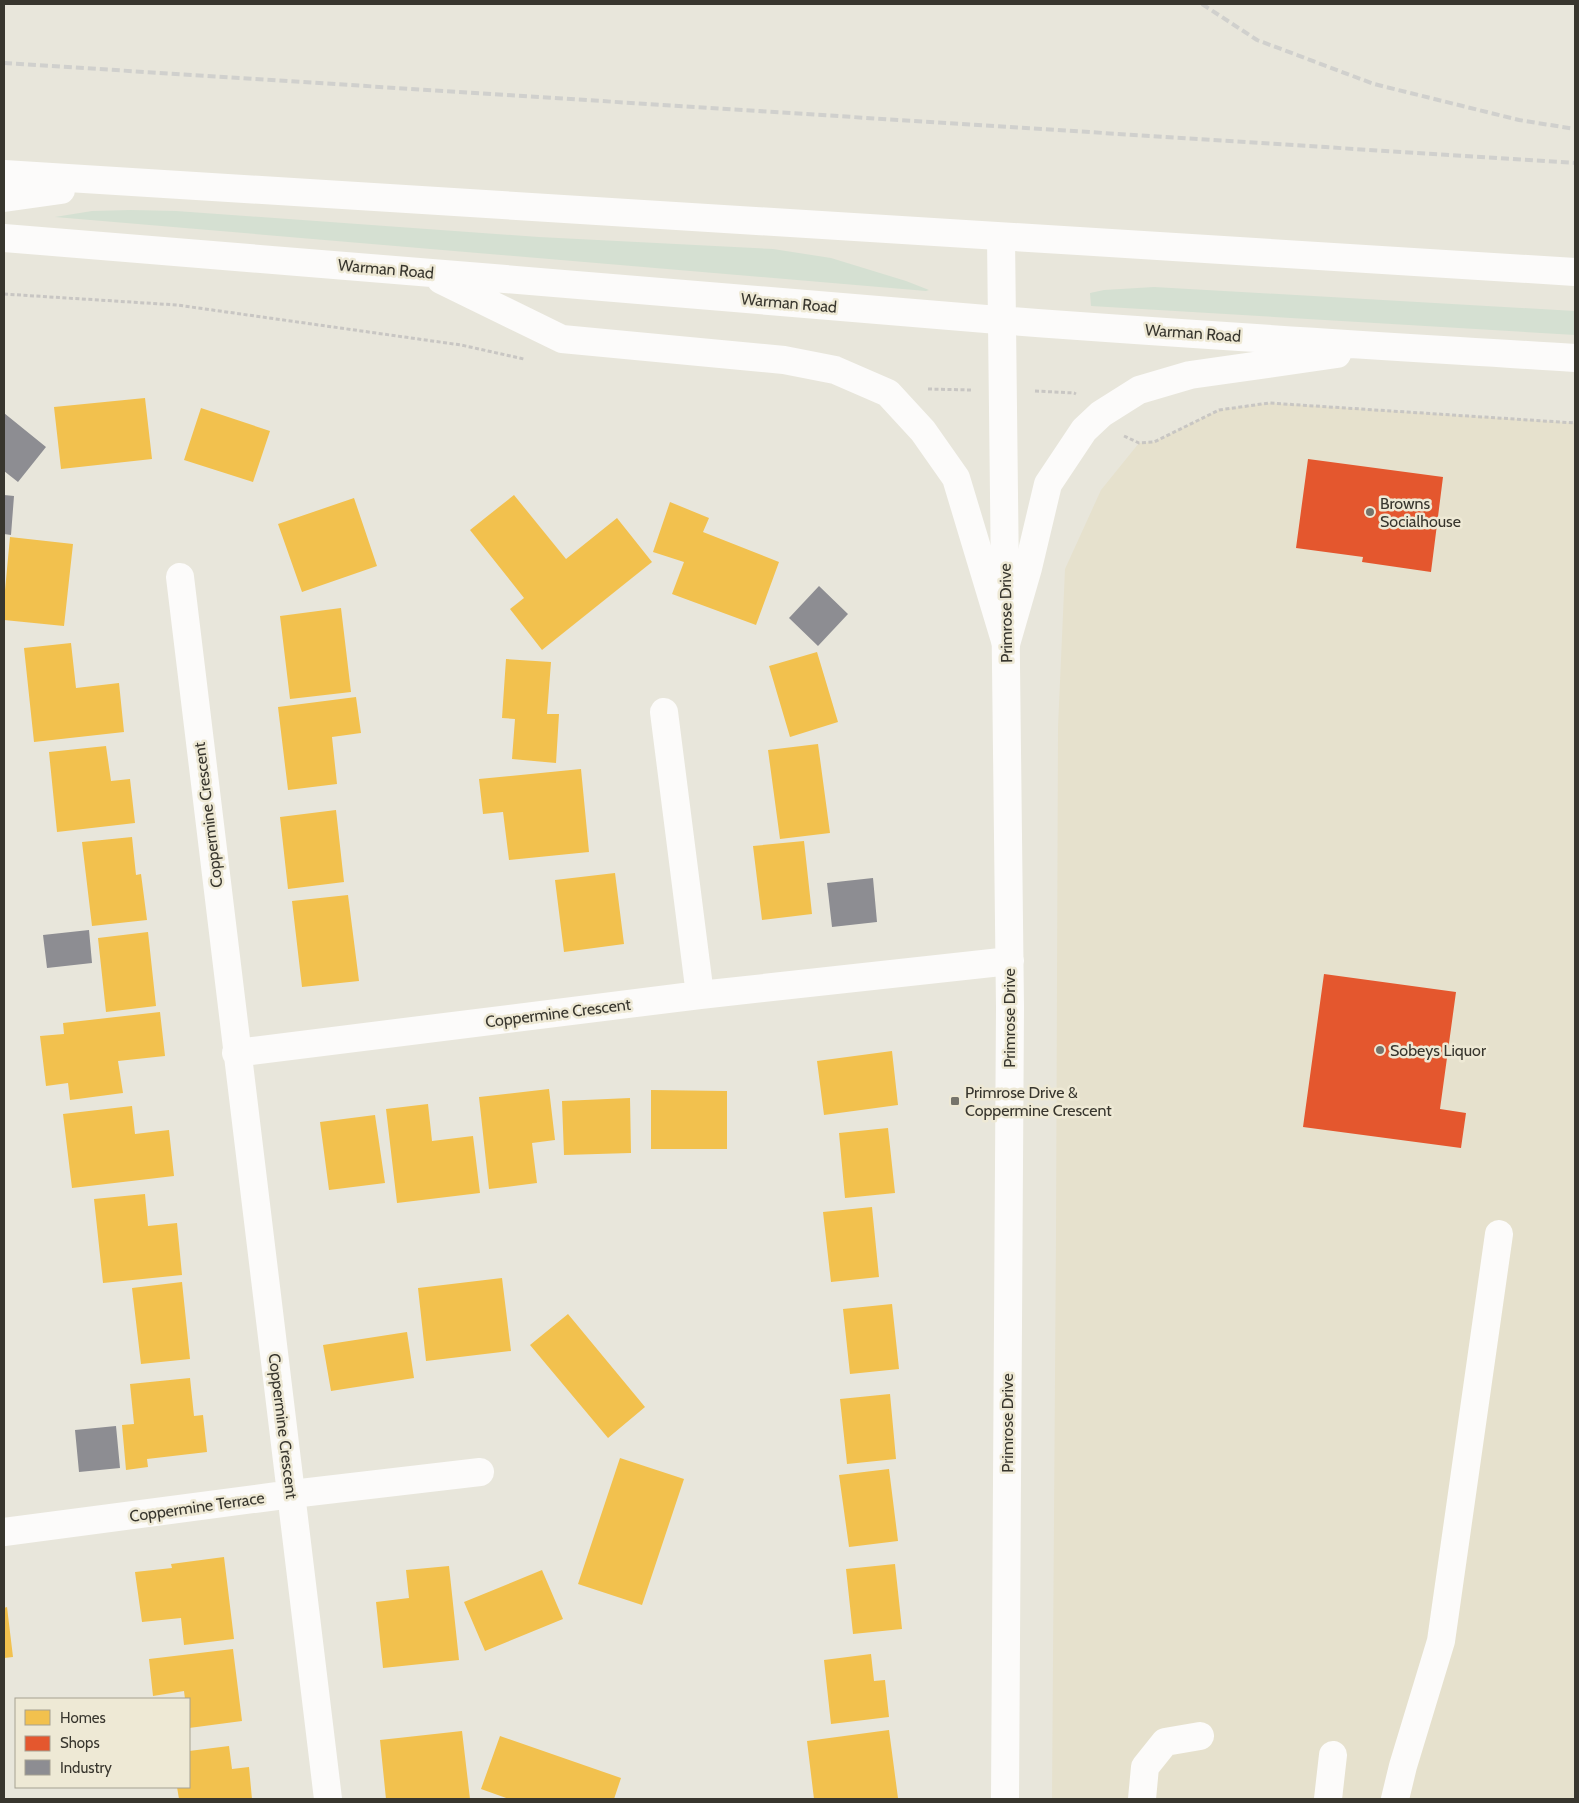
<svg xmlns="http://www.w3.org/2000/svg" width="1579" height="1803" font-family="Cabin,sans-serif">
<rect width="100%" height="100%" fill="#e8e6db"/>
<path fill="#e6e1cd" d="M1269 403 1575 423V1799H1052L1056 1237 1058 727 1065 569 1101 490 1139 443 1154 442 1219 410Z"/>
<path fill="#d5e0d2" d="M131 210 176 211 539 237 773 249 831 258 906 281 929 290 926 291 55 217 92 211Z
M1154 287 1575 311V335L1091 306 1090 293 1104 290Z"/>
<path fill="#f2c14e" d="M145 398 152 459 61 469 54 407Z
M201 408 270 431 253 482 184 460Z
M514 495 566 559 617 518 652 562 542 650 510 609 524 598 470 530Z
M354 498 377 566 302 592 278 524Z
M670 502 709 518 703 532 779 562 756 625 672 594 684 562 653 552Z
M10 537 73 544 64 626 4 620V601Z
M341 608 351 692 290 699 280 616Z
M71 643 76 688 119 683 124 732 34 742 24 648Z
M817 652 838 722 790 737 769 666Z
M506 659 551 662 547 714H559L556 763 512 759 515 719 502 718Z
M356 697 361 733 332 737 337 784 288 790 278 707Z
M818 744 830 833 780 839 768 750Z
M106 746 111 781 130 779 135 823 57 832 49 752Z
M581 769 589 852 509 860 503 812 483 814 479 779Z
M336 810 344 882 288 889 280 817Z
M132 837 136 875 141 874 147 920 92 926 82 842Z
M804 841 812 914 762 920 753 846Z
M615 873 624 944 564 952 555 880Z
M348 895 359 981 302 987 292 901Z
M148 932 156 1006 106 1012 98 938Z
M160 1012 165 1056 118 1061 123 1093 70 1100 68 1083 46 1086 40 1036 64 1034 63 1023Z
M892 1051 898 1105 824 1115 817 1061Z
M549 1089 555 1140 532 1143 537 1183 489 1189 479 1097Z
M651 1090 727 1091V1149H651Z
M630 1098 631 1153 564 1155 562 1101Z
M428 1104 432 1141 473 1136 480 1193 397 1203 386 1109Z
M132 1106 135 1134 169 1130 174 1176 72 1188 63 1114Z
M375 1115 385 1183 329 1190 320 1122Z
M888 1128 895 1193 845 1198 839 1133Z
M145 1194 148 1226 177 1223 182 1275 103 1283 94 1199Z
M872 1207 879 1277 831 1282 823 1212Z
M502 1278 511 1351 426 1361 418 1288Z
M182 1282 190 1359 141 1364 132 1288Z
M892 1304 899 1369 850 1374 843 1309Z
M568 1314 645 1407 608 1438 530 1345Z
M407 1332 414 1378 331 1391 323 1345Z
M190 1378 194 1416 203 1415 207 1452 147 1459 148 1467 126 1470 122 1425 134 1424 130 1384Z
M890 1394 896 1459 847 1464 840 1399Z
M620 1458 684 1479 642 1605 578 1584Z
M889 1469 898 1541 849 1547 839 1475Z
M224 1557 234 1639 184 1645 181 1618 142 1622 135 1572 172 1568 171 1564Z
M895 1564 902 1629 853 1634 846 1569Z
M449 1566 459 1660 383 1668 376 1602 409 1598 406 1570Z
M542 1570 563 1619 485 1651 464 1602Z
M7 1607 13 1657 4 1658V1608Z
M233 1649 242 1721 189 1728V1699H185L184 1691 153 1696 149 1659Z
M871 1654 874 1681 885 1680 889 1717 831 1724 824 1660Z
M889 1730 898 1798 814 1799 807 1741Z
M462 1731 470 1799H386L380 1740Z
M500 1736 621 1778 614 1799H509L481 1789Z
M229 1746 232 1769 249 1767 252 1799H179L177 1787H189V1751Z"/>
<path fill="#e4572e" d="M1308 459 1443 477 1431 572 1362 562 1363 557 1296 548Z
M1324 974 1456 992 1440 1109 1466 1113 1461 1148 1303 1127Z"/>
<path fill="#8d8d92" d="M4 413 46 447 18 482 4 471Z
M4 495 14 496 11 535 4 534Z
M819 586 848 614 818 646 789 618Z
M873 878 877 922 832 927 827 883Z
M89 930 92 963 47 968 43 935Z
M116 1426 120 1468 79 1472 75 1430Z"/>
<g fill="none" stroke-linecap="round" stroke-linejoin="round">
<path stroke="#c8c6c3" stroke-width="3" stroke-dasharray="4 2.5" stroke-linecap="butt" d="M4 294 177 305 461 345 524 359
M928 389 972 390
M1035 391 1074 393 1076 394
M1124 436 1139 443 1154 442 1219 410 1269 403 1575 423"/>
<path stroke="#fcfbfa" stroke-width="28" d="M1001 238 1010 1007 1005 1799
M180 577C228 985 279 1392 328 1799
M664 712 700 995
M236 1053 700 995 1010 961
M4 1532 292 1494 480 1472
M1142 1799 1145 1767 1165 1742 1200 1736
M1328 1799 1333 1755
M1395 1799 1403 1766 1441 1641 1499 1234"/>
<path stroke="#fcfbfa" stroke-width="28" d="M4 174 1575 272
M4 198 61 190
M4 238C335 263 667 294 998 320 1190 335 1383 346 1575 358
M441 280 562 339 784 360 835 370 888 393 923 431 956 478 1006 644
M1006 644 1028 568 1048 484 1084 430 1101 414 1139 390 1190 375 1337 354"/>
<path stroke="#d0d0cd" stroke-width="4" stroke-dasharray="8 4" stroke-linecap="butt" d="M1202 4 1257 40 1374 84 1519 120 1575 129
M4 63 1575 163"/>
</g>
<g fill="#76746b" stroke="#eee9d5" stroke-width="2">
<circle cx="1370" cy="512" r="5"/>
<circle cx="1380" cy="1050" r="5"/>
<rect x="950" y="1096" width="10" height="10" rx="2.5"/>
</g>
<g text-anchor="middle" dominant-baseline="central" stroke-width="5" stroke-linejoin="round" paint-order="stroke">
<g font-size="16" fill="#38362e" stroke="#eee9d5">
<text transform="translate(386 269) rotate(5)">Warman Road</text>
<text transform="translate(789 303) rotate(5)">Warman Road</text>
<text transform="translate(1193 333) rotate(4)">Warman Road</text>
<text transform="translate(1006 613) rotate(-91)">Primrose Drive</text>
<text transform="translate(208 815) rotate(-97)">Coppermine Crescent</text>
<text transform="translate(558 1013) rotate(-7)">Coppermine Crescent</text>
<text transform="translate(1009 1018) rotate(-90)">Primrose Drive</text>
<text transform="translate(1007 1423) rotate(-90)">Primrose Drive</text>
<text transform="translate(283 1426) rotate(83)">Coppermine Crescent</text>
<text transform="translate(197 1507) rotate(-8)">Coppermine Terrace</text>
</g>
<g font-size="16" fill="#38362e" stroke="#eee9d5" text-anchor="start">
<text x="1380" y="503">Browns<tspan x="1380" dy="18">Socialhouse</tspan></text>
<text x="1390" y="1050">Sobeys Liquor</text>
<text x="965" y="1092">Primrose Drive &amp;<tspan x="965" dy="18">Coppermine Crescent</tspan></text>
</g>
</g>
<rect width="1579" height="1803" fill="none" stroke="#38362e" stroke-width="10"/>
<rect x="15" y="1698" width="175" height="90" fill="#eee9d5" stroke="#a5a192"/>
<rect x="25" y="1710" width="25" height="15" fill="#f2c14e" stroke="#a5a192"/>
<text x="60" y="1723" font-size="15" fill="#38362e">Homes</text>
<rect x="25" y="1736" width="25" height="15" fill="#e4572e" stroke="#a5a192"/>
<text x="60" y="1748" font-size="15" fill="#38362e">Shops</text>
<rect x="25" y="1760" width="25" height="15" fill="#8d8d92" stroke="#a5a192"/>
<text x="60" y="1773" font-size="15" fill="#38362e">Industry</text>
</svg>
